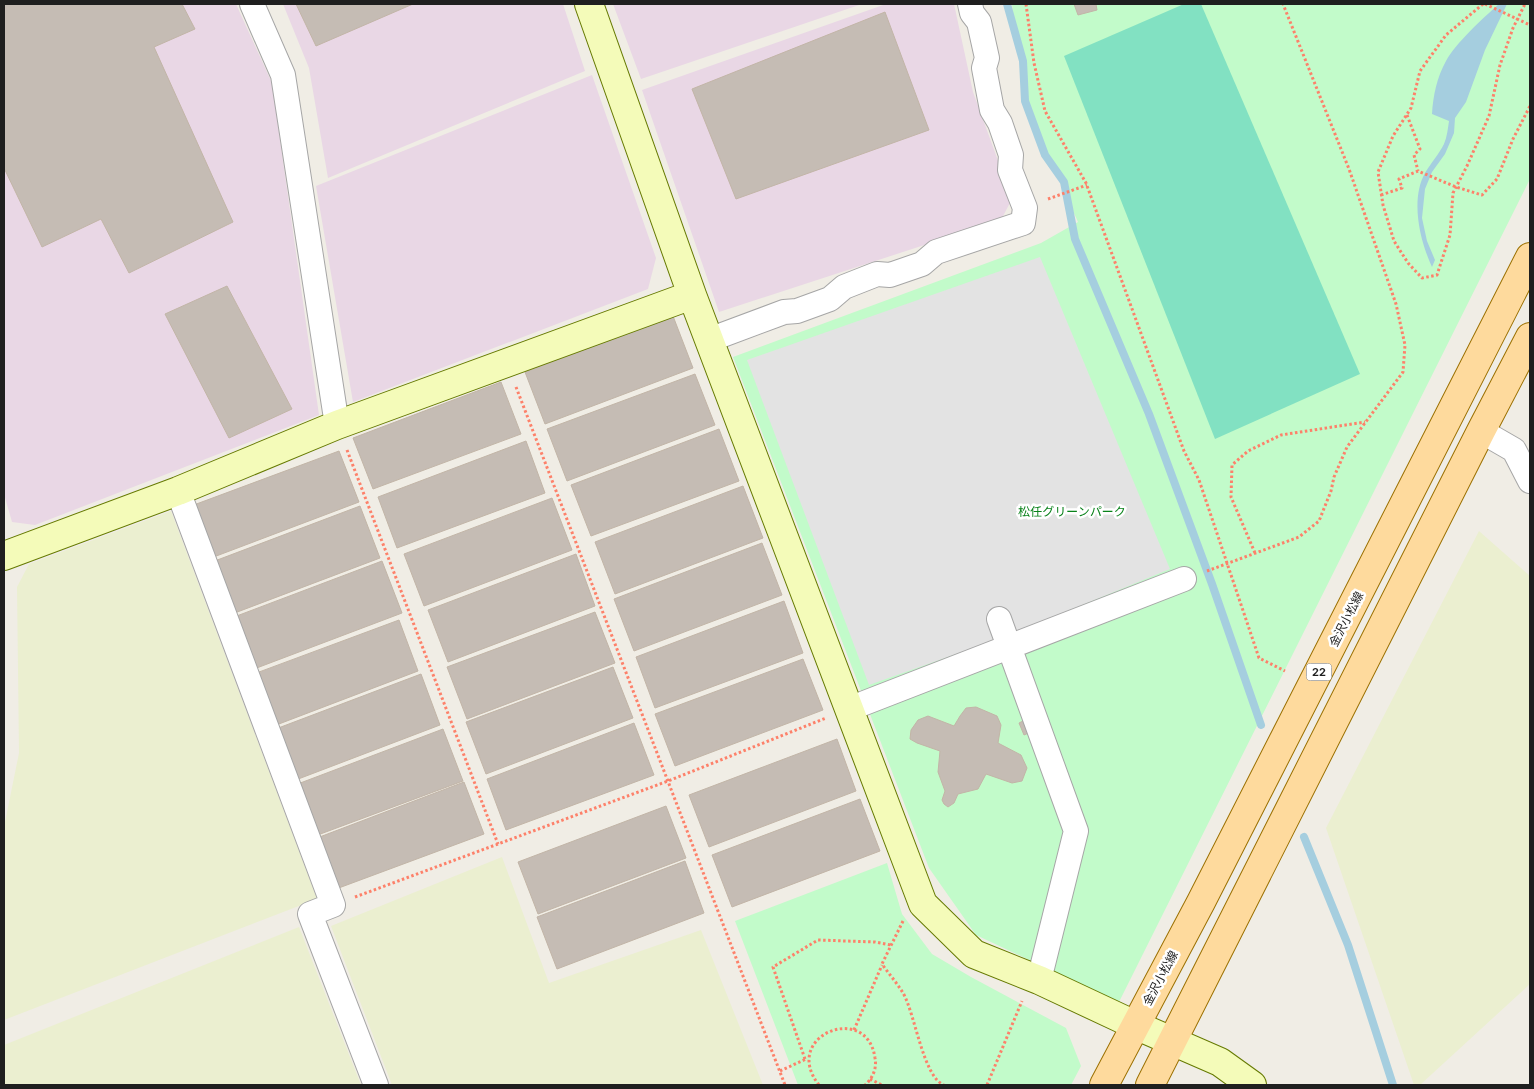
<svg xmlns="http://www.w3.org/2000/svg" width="1534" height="1089" font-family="Inter,'Noto Sans JP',sans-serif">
<rect width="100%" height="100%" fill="#f0ede5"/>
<path fill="#e9d7e5" d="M4 4H236L272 83 319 415 35 525 12 522 4 494Z
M283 4H563L585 71 328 178 309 68Z
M613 4H862L641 79Z
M886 4H954L973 92 1012 199 1001 220 719 312 642 90Z
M592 75 656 258 648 289 353 402 316 186Z"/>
<path fill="#ebefd0" d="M171 511 317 899 4 1020V827L19 753 17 587 29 564Z
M1479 531 1530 576V984L1420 1085H1414L1326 828Z
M502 857 549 983 701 930 763 1085H392L331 926Z
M299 927 361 1085H4V1045Z"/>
<path fill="#c2fbca" d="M1012 4H1530V179L1119 1002 976 935 929 868 733 357 1041 243 1078 222 1029 114 1014 24Z
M887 863 902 914 932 954 971 977 1066 1028 1081 1066 1071 1085H798L735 921Z"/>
<path fill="#82e1c2" d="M1184 4H1201L1360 374 1215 439 1064 56Z"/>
<path fill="#e3e3e3" d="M1040 257 1170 569 1007 636 869 685 747 360Z"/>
<path fill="#a5cedf" d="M1499 4H1507L1485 50 1466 102 1455 118 1454 133 1445 154 1432 172 1425 189 1422 218 1427 241 1435 260 1432 267C1420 241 1410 200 1425 173 1431 163 1439 154 1444 144 1447 137 1448 128 1449 121L1432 114C1433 96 1437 77 1446 61 1455 44 1484 17 1499 4Z"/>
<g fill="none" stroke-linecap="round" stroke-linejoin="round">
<path stroke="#a5cedf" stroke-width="8" d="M1007 4 1023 61 1025 101 1045 155 1064 182 1075 239 1149 414 1212 584 1261 725
M1304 837 1348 945 1393 1085"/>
</g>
<path fill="#c5bcb4" stroke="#c2b5a7" d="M4 4H182L195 29 154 47 233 222 129 273 101 219 42 247 4 168Z
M296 4H413L316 46Z
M1074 4H1096L1097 10 1078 15Z
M885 12 929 130 736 199 692 89Z
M227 286 292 409 229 438 165 314Z
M673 316 693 368 545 424 525 372Z
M695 374 715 425 567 481 547 429Z
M501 382 521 434 373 489 353 438Z
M719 429 739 481 591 536 571 485Z
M526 441 545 493 397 548 378 497Z
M339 451 359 502 211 558 191 506Z
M743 486 763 538 615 594 595 542Z
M552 498 572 550 424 606 404 554Z
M360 506 380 558 232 614 212 562Z
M762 543 782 595 634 651 614 599Z
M576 554 595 606 448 662 428 610Z
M382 561 402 613 254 669 234 617Z
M784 601 803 653 655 708 636 657Z
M595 612 615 663 467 719 447 667Z
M399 620 418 671 271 727 251 675Z
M803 659 823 710 675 766 655 714Z
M613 667 633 718 486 774 466 722Z
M421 674 440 725 293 781 273 730Z
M976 707 997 716 1001 725 998 743 1021 755 1027 768 1022 781 1012 783 986 774 978 789 958 794 954 803 948 807 944 804 942 800 945 791 938 772 940 751 917 743 910 739 911 730 918 720 928 716 954 726 960 716 966 708Z
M1025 720 1031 732 1024 735 1019 723Z
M634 723 654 775 506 830 487 779Z
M443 729 463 781 315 836 295 785Z
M837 739 856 791 709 847 689 795Z
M464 782 484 834 336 889 317 838Z
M860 799 880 851 732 907 712 855Z
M666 806 686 858 538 914 518 862Z
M685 861 704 913 557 969 537 917Z"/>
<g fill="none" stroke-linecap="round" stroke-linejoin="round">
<defs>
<path id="street" d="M252 4 283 75 337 425
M709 340 784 312 797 311 830 299 844 287 877 274 890 275 922 264 936 252 1023 223 1025 208 1010 170 1011 155 1000 123 992 110 984 68 987 58 979 22 972 13 970 4
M1481 431 1514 450 1530 481
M178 491 333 905 310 914 376 1085
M999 619 1076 831 1039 980
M849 709 1184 579"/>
<path id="secondary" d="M589 4 692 295
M4 556 178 491 337 425 692 295 923 904 974 954 1039 980 1135 1025 1220 1062 1252 1085"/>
<path id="primary" d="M1104 1085 1201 902 1530 257
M1150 1085 1481 431 1530 337"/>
</defs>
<use href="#street" stroke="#a6a6a6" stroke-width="26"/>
<use href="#secondary" stroke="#667a02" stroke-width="30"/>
<use href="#primary" stroke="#9b7000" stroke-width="30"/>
<path stroke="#fd816a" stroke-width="3" stroke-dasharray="2.5 2.5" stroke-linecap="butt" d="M1026 4 1034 63 1045 111 1086 183 1184 451 1199 480 1259 658 1285 671
M1483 4 1446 35 1420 71 1411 108 1393 136 1378 172 1383 205 1394 241 1408 263 1422 278 1437 275 1450 235 1453 193 1467 166 1489 116 1500 65 1513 28 1525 4
M1485 4 1530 25
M1407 115 1420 149 1414 155 1418 171
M1381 195 1402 188 1399 179 1418 171 1456 187 1482 195 1497 179 1513 139 1530 106
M1048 199 1087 185
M516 387 785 1085
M347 450 498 844
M1255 553 1231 497 1232 465 1248 451 1281 435 1365 422
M1207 571 1299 537 1319 521 1331 491 1334 477 1347 447 1403 372 1405 345 1396 304 1349 169 1283 4
M355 897 668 781 826 718
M903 921 882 964C889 974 897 983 903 993 915 1013 923 1077 944 1085
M854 1030 882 965
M805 1059 773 967 818 940 875 942 891 945
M780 1071 806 1059
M870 1079 882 1085
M819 1085C780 1036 867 1001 875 1058 877 1068 873 1078 865 1085
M987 1085 1022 1001"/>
<use href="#street" stroke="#fff" stroke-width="24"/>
<use href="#secondary" stroke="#f4fbb9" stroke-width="28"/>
<use href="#primary" stroke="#feda9d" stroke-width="28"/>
</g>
<g text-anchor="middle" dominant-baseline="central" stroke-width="5" stroke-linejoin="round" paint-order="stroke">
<rect fill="#fff" stroke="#626262" stroke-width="1" x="1306.5" y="663.5" width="25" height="17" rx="4"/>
<g font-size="11" font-weight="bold" fill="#1f1f1f">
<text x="1319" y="672">22</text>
</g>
<g font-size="12" fill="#09821a" stroke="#fff">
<text x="1072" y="511">松任グリーンパーク</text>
</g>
<g font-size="12" fill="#1f1f1f" stroke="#fff">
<text transform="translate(1346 619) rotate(-63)">金沢小松線</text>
<text transform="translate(1160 978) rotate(-62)">金沢小松線</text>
</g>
</g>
<rect width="1534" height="1089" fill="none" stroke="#1f1f1f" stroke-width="10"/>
</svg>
